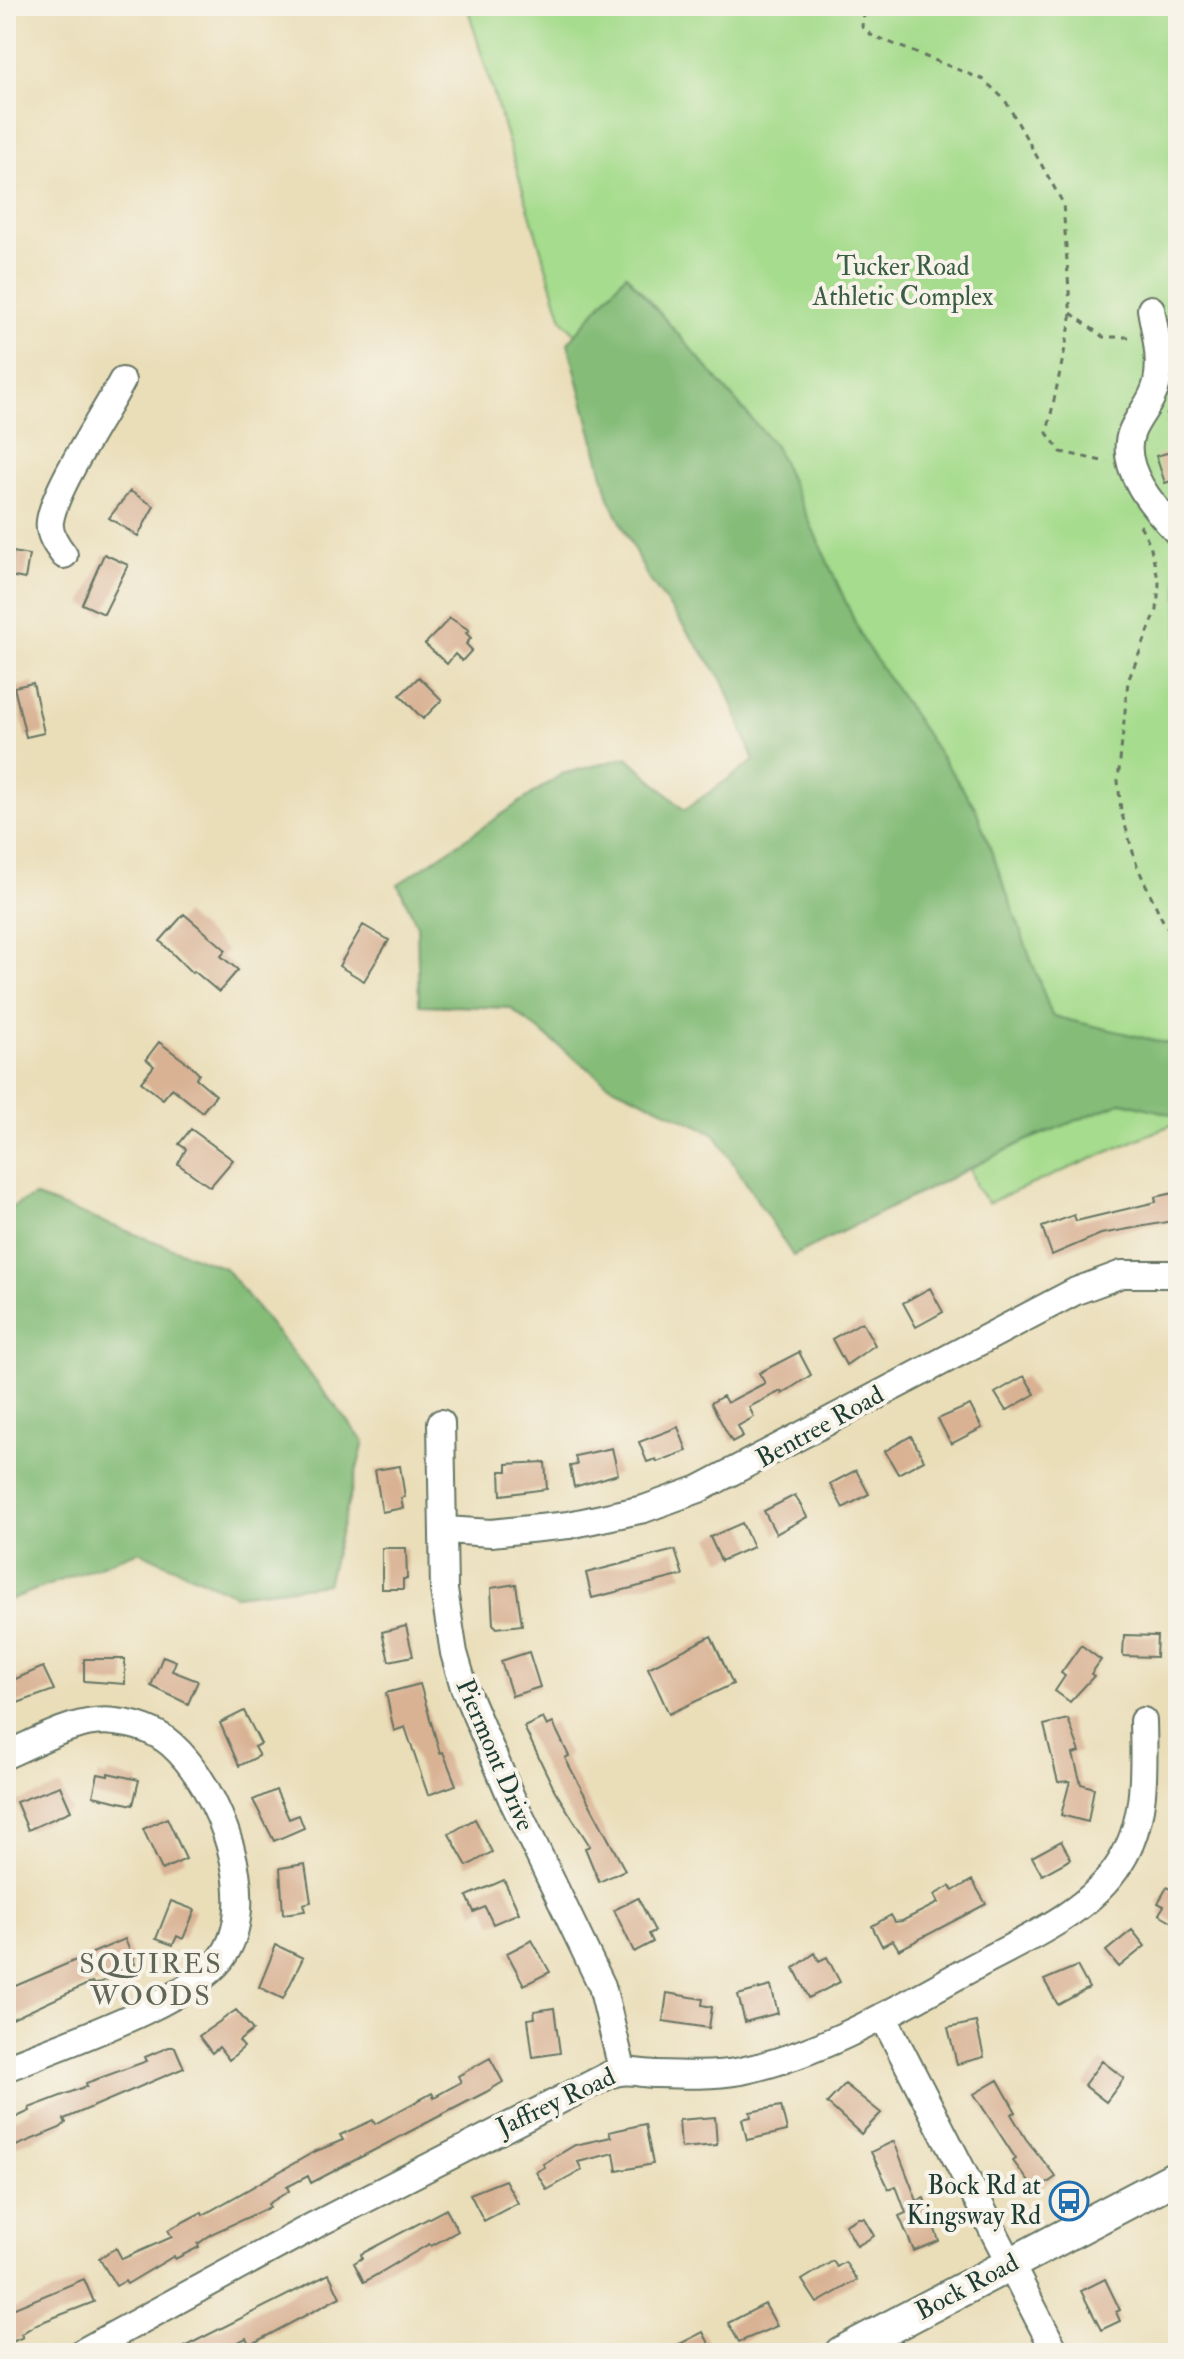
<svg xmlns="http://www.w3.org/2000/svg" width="1184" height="2359" font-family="'IM FELL Double Pica',serif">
<rect width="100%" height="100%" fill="#f7f3e8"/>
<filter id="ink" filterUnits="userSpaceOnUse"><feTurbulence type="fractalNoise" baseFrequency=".0125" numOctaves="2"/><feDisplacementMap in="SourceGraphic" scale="16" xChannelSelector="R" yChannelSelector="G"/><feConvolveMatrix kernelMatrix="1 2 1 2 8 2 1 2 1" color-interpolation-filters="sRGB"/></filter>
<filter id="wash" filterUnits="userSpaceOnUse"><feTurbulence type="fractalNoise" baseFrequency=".006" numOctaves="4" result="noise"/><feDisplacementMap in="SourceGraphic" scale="32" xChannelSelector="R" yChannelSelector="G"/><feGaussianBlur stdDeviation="1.8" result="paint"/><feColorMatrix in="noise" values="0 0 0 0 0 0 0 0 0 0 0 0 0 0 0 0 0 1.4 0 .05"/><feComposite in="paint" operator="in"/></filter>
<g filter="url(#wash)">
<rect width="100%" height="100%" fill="#eadeb9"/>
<path fill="#a6dc8d" stroke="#628c60" stroke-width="2" d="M467 6H1178V1122L988 1203 976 1187 928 1033 611 374 562 319Z"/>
<path fill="#84bc78" stroke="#527c56" stroke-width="2" d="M626 274 775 446 864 642 975 807 1052 1016 1178 1046V1116L1123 1102 1025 1141 793 1256 714 1133 608 1084 510 1008 419 1005 417 925 398 884 562 774 628 757 684 810 754 761 724 682 647 576 609 498 568 343Z
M34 1196 225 1268 364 1442 327 1584 235 1595 139 1551 6 1601V1210Z"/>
<g id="blocks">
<path fill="#d9b294" d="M1178 450V479L1165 483 1156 456Z
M130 491 154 506 138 536 109 518Z
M13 552 29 555 25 579 9 576Z
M104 554 128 565 104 614 82 604Z
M450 618 469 630 466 633 471 638 466 644 472 650 462 661 455 654 447 664 425 644Z
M419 677 442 700 423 719 400 695Z
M33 683 44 733 26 737 14 687Z
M184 914 226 950 221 956 238 970 219 992 194 971 192 973 160 941Z
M363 925 389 940 364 981 339 966Z
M159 1042 190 1065 199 1074 196 1078 216 1095 202 1112 172 1088 163 1099 141 1082 154 1066 146 1059Z
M191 1129 233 1160 210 1187 178 1164 186 1149 179 1144Z
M1178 1192V1220L1101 1234 1052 1255 1042 1227 1074 1215 1076 1221 1156 1202 1155 1197Z
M930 1288 943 1312 916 1327 903 1303Z
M862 1322 875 1345 846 1365 832 1339Z
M799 1352 811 1375 782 1394 781 1391 749 1407 754 1417 738 1426 743 1436 732 1442 711 1403 723 1396 727 1403 765 1383 759 1373Z
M1024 1376 1035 1394 1006 1411 995 1393Z
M970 1405 982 1428 951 1444 938 1419Z
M678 1427 687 1451 657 1462 656 1459 647 1462 639 1442Z
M911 1436 924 1460 898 1474 885 1451Z
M612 1448 618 1474 574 1487 570 1466 577 1465 575 1456Z
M545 1462 547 1489 501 1495 500 1471H507V1464Z
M400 1466 405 1497 401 1498 403 1508 382 1512 375 1470Z
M856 1470 869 1494 843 1508 830 1484Z
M795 1495 807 1517 776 1534 764 1511Z
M742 1523 753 1547 721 1561 710 1537Z
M382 1548H406L407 1579H403V1589H382Z
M675 1550 683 1575 592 1598 586 1573Z
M516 1584 522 1625 497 1628 493 1624 491 1588Z
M406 1626 413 1656 389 1661 382 1632Z
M1124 1635 1157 1636 1156 1657 1123 1656Z
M711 1636 733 1684 669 1714 648 1668Z
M1081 1645 1101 1660 1091 1674 1094 1676 1070 1702 1055 1691 1065 1676 1061 1673Z
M529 1652 540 1687 512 1696 501 1661Z
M163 1656 176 1661 172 1671 198 1681 188 1704 151 1686Z
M84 1659H125V1684L84 1681Z
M43 1667 54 1690 6 1707V1683Z
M420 1684 440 1753 443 1752 456 1785 428 1795 405 1727 394 1731 386 1693Z
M244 1711 261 1744 254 1747 259 1756 239 1766 220 1723Z
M543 1718 547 1726 553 1723 569 1756 565 1758 625 1870 599 1882 585 1848 590 1846 555 1791 524 1727Z
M1068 1719 1080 1752 1073 1754 1081 1784 1094 1788 1088 1822 1061 1815 1070 1781 1058 1782 1044 1725Z
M108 1773 139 1780 133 1805 93 1796 98 1774 108 1776Z
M60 1786 71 1811 28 1830 16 1802Z
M276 1790 289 1819 299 1815 304 1828 274 1841 253 1800Z
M167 1818 186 1859 162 1870 143 1829Z
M475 1819 492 1852 467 1866 449 1834Z
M1061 1841 1071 1859 1042 1875 1032 1857Z
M305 1864 311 1902 303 1904 305 1911 283 1914 280 1868Z
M504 1880 519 1913 493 1924 485 1907 474 1912 467 1896Z
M972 1880 986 1904 899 1950 893 1940 882 1946 872 1926 891 1915 895 1922 902 1921 938 1903 934 1895 950 1886 953 1891Z
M1178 1881V1925L1159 1914 1164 1906 1158 1903 1167 1887 1173 1890Z
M638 1898 655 1931 649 1934 653 1942 634 1952 614 1910Z
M171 1901 195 1910 183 1939 177 1936 173 1945 156 1939Z
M1132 1930 1145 1946 1119 1967 1106 1951Z
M125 1939 135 1964 119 1970 120 1974 94 1985 92 1982 6 2022V1990Z
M532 1940 550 1972 524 1985 507 1953Z
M276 1945 303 1958 283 1999 259 1987Z
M815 1953 819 1961 827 1957 840 1982 809 1998 794 1968Z
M1077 1966 1089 1988 1058 2005 1044 1980Z
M771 1986 778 2013 745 2022 738 1995Z
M667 1993 703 1999 702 2005 712 2007 709 2028 663 2021Z
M554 2008 560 2053 533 2057 528 2019 535 2018 534 2011Z
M236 2010 253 2030 239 2041 244 2047 229 2060 219 2047 212 2053 199 2036Z
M976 2022 984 2057 957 2064 948 2028Z
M169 2047H175L184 2068 64 2119 66 2123 60 2128 6 2150V2122L30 2111 29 2108 87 2086 86 2083 147 2061 145 2057Z
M490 2058 503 2082 486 2092 311 2183 308 2176 287 2187 289 2191 268 2204 270 2207 213 2233 198 2244 199 2247 175 2259 174 2256 127 2284 125 2281 116 2286 99 2258 116 2248 122 2259 172 2237 168 2230 202 2212 203 2215 314 2152 343 2140 340 2135 373 2120 375 2124 432 2093 434 2097 461 2082 458 2076Z
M1102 2061 1124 2078 1106 2102 1084 2085Z
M998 2080 1016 2112 1011 2114 1026 2139 1056 2177 1036 2191 1013 2161 1016 2159 974 2094Z
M845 2084 881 2113 861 2134 827 2103Z
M781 2106 787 2131 747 2140 742 2119 751 2117 750 2112Z
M715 2117 717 2145 681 2148 679 2120Z
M645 2124 653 2164 617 2171 614 2153 578 2162 582 2170 547 2190 536 2172 545 2167 543 2164 575 2145 611 2137 609 2132Z
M894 2141 917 2201 924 2198 939 2241 914 2251 899 2216 906 2213 896 2186 889 2189 871 2152Z
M505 2180 518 2203 484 2221 470 2194Z
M446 2209 458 2231 431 2246 429 2244 364 2282 354 2263 362 2258 361 2254Z
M858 2218H864L874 2236 857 2246 845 2225Z
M833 2261 837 2267 845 2262 857 2280 817 2303 802 2280Z
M329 2274 340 2297 250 2345 246 2338 217 2353H172Z
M84 2279 94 2302 37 2324 21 2334 23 2337 6 2345V2302L10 2310Z
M1105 2279 1120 2310 1116 2312 1120 2321 1101 2330 1081 2291Z
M765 2304 777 2326 739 2342 728 2323Z
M703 2332 714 2353H662Z"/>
</g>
</g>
<g filter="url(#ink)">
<use href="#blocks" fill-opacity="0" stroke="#667563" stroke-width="2"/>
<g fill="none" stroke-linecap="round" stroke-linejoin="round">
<defs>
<path id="minor" d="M1151 309C1155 333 1162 358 1157 382 1153 402 1139 414 1132 431 1117 467 1155 509 1178 533
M64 555C57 546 48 534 50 521 55 487 104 415 122 381
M441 1423 444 1590 454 1653 464 1687 511 1797 602 1986 622 2069
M446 1530 491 1533 569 1525 644 1509 699 1489 1076 1291 1122 1274H1178
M6 1755C39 1741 78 1717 115 1722 135 1724 156 1731 171 1744 219 1786 264 1903 221 1959 186 2004 61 2045 6 2068
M883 2016 1056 2353
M81 2353 315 2225 609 2075C626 2068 639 2074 656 2074 685 2075 713 2076 741 2071 823 2054 895 2010 968 1970 1020 1941 1088 1915 1120 1863 1147 1821 1144 1768 1143 1721"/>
<path id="major" d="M841 2353 1178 2176"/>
</defs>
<use href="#minor" stroke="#667563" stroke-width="30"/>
<use href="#major" stroke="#667563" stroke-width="36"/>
<path stroke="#667563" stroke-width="3" stroke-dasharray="6 6" stroke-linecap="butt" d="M890 6 863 16 862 27 871 35 984 80 1005 100 1063 203 1071 320 1047 433 1061 452 1107 462
M1071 313 1103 337H1134
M1167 413 1178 452
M1140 525 1150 544 1159 583 1157 610 1128 681 1118 781 1121 811 1137 866 1163 921 1178 942"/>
<use href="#minor" stroke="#fff" stroke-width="26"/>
<use href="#major" stroke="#fff" stroke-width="32"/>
</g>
</g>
<defs>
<symbol id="bus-ring" viewBox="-11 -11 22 22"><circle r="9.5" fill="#f7f3e8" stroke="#1f6fb2" stroke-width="1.5"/><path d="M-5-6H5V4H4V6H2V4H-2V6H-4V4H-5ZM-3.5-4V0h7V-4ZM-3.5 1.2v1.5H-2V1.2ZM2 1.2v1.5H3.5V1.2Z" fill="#1f6fb2"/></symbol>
</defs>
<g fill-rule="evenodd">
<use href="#bus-ring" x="1047" y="2179" width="44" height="44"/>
</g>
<g text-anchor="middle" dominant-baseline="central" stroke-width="8" stroke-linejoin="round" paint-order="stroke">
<g font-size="26" fill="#3a5d46" stroke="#f7f3e8">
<text x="903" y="267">Tucker Road<tspan x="903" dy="30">Athletic Complex</tspan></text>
</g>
<g font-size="26" fill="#1f3d34" stroke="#f7f3e8">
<text transform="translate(820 1427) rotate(-29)">Bentree Road</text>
<text transform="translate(495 1755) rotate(67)">Piermont Drive</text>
<text transform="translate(556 2102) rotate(-25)">Jaffrey Road</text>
<text transform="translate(967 2287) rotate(-28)">Bock Road</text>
</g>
<g font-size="26" fill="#1f3d34" stroke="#f7f3e8" text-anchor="end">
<text x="1041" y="2186">Bock Rd at<tspan x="1041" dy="30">Kingsway Rd</tspan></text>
</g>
<g font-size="28" letter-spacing="2" fill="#606656" stroke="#f7f3e8">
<text x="151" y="1964">SQUIRES<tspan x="151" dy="32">WOODS</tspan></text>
</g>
</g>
<rect width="1184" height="2359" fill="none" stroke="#f7f3e8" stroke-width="32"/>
</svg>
